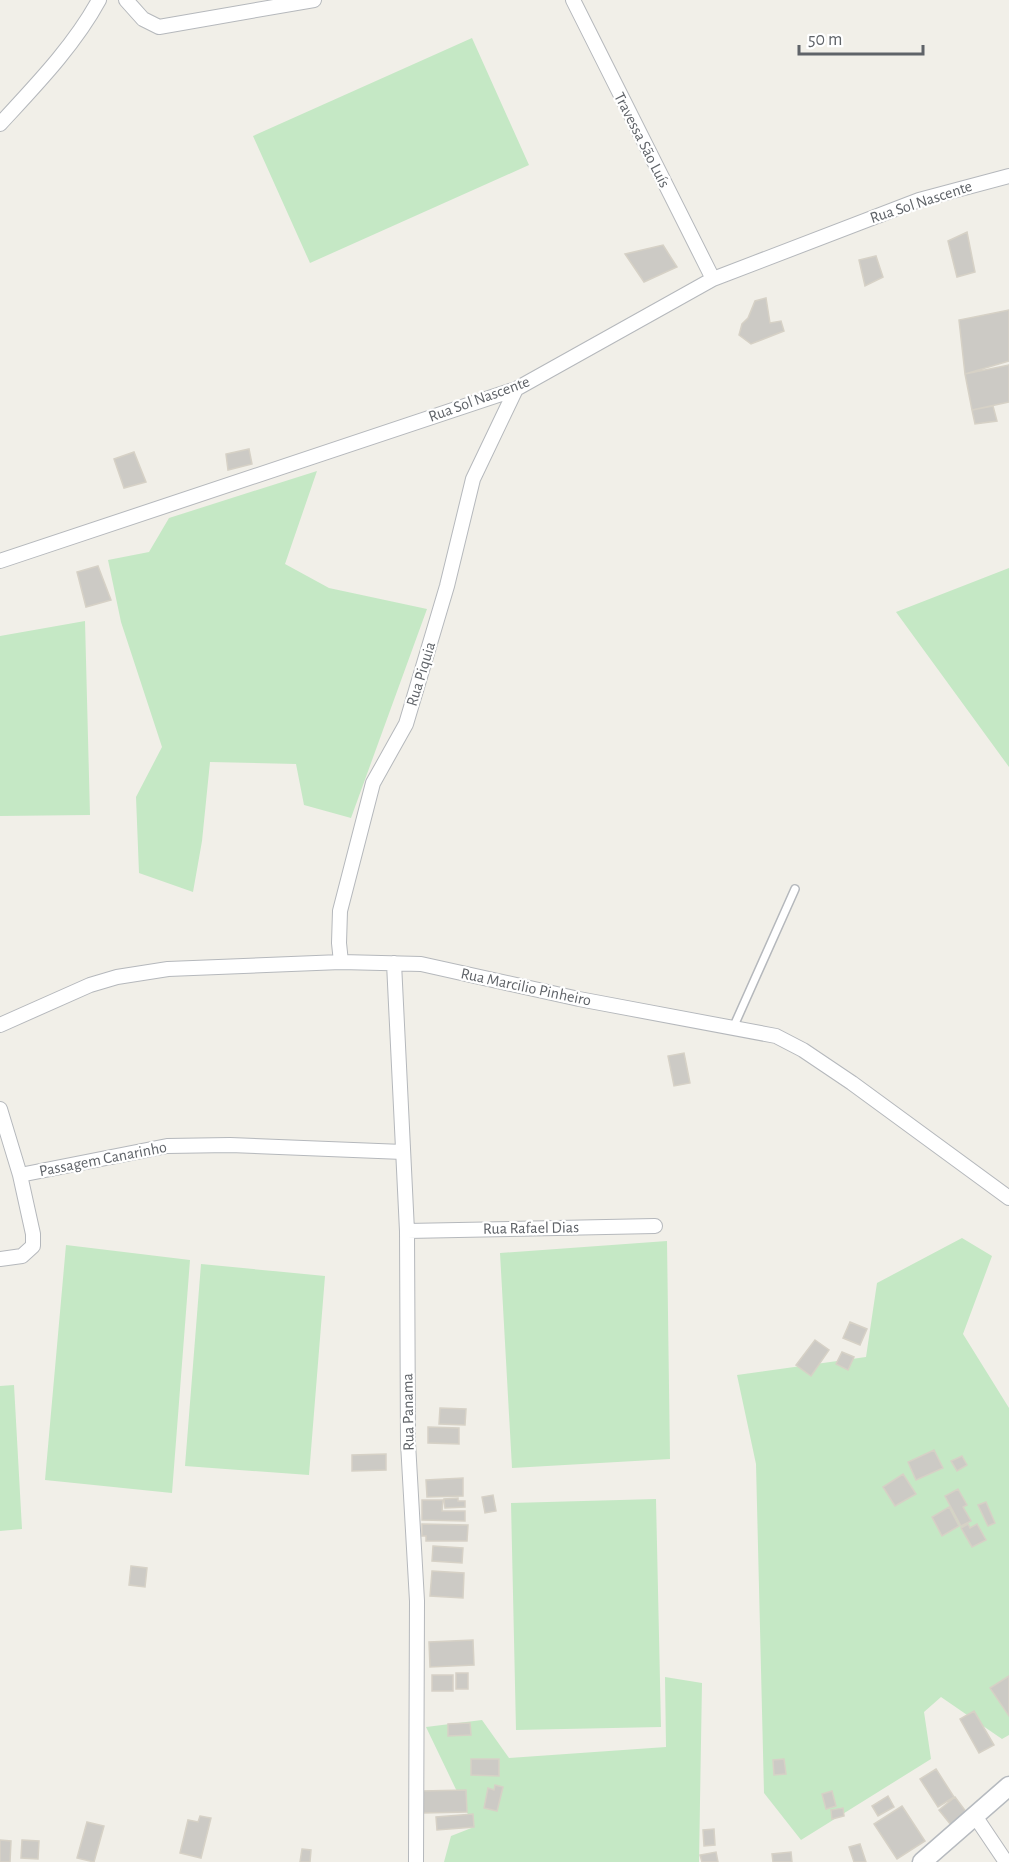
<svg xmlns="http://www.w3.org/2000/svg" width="1009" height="1862" font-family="'Alegreya Sans',sans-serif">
<rect width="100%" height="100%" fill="#f1efe8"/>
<path fill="#c5e8c5" d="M472 38 529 165 310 263 253 136Z
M317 471 285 564 329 588 427 609 351 818 304 805 296 764 210 762 202 841 193 892 139 873 136 797 162 747 121 622 108 560 149 552 169 518Z
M1009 568V767L896 612Z
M85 621 90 815 0 816V636Z
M962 1238 992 1256 963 1334 1009 1408V1735L1002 1739 941 1697 924 1712 931 1759 801 1840 764 1793 756 1464 737 1375 866 1357 877 1283Z
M667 1241 670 1459 512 1468 500 1253Z
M66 1245 190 1260 172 1493 45 1480Z
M201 1264 325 1276 309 1475 185 1466Z
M14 1385 22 1529 0 1531V1386Z
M656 1499 661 1727 516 1730 511 1503Z
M665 1677 702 1683 699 1862H444L451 1836 474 1827 426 1727 482 1720 509 1758 666 1747Z"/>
<path fill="#cccac5" stroke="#d6d1c6" stroke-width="1.5" d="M967 232 975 272 957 277 948 241Z
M663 245 677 267 644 282 625 254Z
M876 256 883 277 865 286 859 260Z
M766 298 770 323 781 321 784 331 751 344 739 335 742 324 748 318 755 301Z
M1009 310V361L965 374 959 320Z
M1009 365V402L972 410 965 374Z
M993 406 997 421 975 424 972 410Z
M249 449 252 464 228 470 226 454Z
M134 452 146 482 124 488 114 459Z
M98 566 111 600 86 607 77 572Z
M684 1053 690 1083 674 1086 668 1056Z
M850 1322 867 1329 860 1345 843 1338Z
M815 1340 829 1350 811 1376 796 1365Z
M842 1352 854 1357 848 1370 836 1364Z
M440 1408 466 1409 465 1425 439 1424Z
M428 1427 459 1428V1444L428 1443Z
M934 1450 943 1468 916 1480 908 1462Z
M386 1454V1470L352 1471V1455Z
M962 1456 967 1465 957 1471 951 1461Z
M903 1474 916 1494 895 1506 883 1487Z
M463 1478V1496L427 1497 426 1480Z
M958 1489 967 1505 963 1507 971 1521 961 1526 945 1496Z
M493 1495 496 1511 485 1513 482 1497Z
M458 1498V1501H465V1507L445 1508 444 1499Z
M422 1500H443L442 1511H465V1521L422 1520Z
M986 1502 995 1523 988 1526 978 1505Z
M949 1507 959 1526 942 1536 932 1517Z
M422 1524 468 1525 467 1541H426V1536H422Z
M968 1524 970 1528 977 1524 986 1540 972 1547 961 1528Z
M433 1546 463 1548 462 1563 432 1561Z
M131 1566 147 1568 145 1587 129 1585Z
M432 1571 464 1573 463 1598 430 1596Z
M473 1640 474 1665 430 1667 429 1642Z
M456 1673H468V1689H456Z
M432 1675H453V1691H432Z
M1009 1676V1716L990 1688Z
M974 1711 994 1745 979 1753 960 1719Z
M470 1723 471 1735 448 1736V1724Z
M471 1759H499V1776L471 1775Z
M784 1759 786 1774 774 1775 773 1760Z
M936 1769 954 1797 938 1807 920 1779Z
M495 1785 503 1787 497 1811 484 1808 488 1788 494 1790Z
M466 1790 467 1812 423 1813 422 1791Z
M832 1791 836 1806 826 1809 822 1794Z
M888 1796 894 1807 878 1816 872 1806Z
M955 1797 967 1813 951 1825 939 1810Z
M902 1806 925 1841 897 1859 874 1824Z
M843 1808 844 1816 832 1819 831 1810Z
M473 1814 474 1827 437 1830 436 1817Z
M200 1816 211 1818 201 1858 180 1853 188 1820 198 1822Z
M87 1822 104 1826 94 1862 77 1858Z
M714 1829 715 1845 704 1846 703 1830Z
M0 1840 11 1841 10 1862H0Z
M22 1840 39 1841 38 1859 21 1858Z
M860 1844 866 1862H854L849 1847Z
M302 1849 311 1850 310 1862H300Z
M716 1852 718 1862H702L700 1855Z
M791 1852 792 1862H773L772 1854Z"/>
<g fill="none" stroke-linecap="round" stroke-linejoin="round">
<defs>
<path id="lane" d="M733 1028 795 889"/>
<path id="street" d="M126 0 143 19 159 27 314 0
M573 0 713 279
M0 124C35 86 74 46 99 0
M0 561 516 389 713 279 919 200 1009 176
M341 962 339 943 340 911 373 783 406 724 447 586 473 479 516 389
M394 963 407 1231 408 1443 417 1601 416 1862
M0 1025 90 985 117 977 168 969 341 962 421 964 579 999 776 1036 803 1050 852 1083 1009 1198
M0 1109 20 1175
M407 1231 655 1226
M0 1259 22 1256 33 1246V1234L20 1175 167 1146 230 1145 403 1152
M975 1816 1006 1862"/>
<path id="secondary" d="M922 1862 1009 1786"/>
</defs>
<use href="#lane" stroke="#b5b8bc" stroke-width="10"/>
<use href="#street" stroke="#b5b8bc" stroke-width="16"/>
<use href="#secondary" stroke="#b6babf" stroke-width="21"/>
<use href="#lane" stroke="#fff" stroke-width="7"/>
<use href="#street" stroke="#fff" stroke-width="14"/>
<use href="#secondary" stroke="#fff" stroke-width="18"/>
</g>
<g text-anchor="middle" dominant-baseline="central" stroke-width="4.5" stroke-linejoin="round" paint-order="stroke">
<g font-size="16" fill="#5f6368" stroke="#fff">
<text transform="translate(642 140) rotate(63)">Travessa São Luís</text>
<text transform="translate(921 202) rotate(-18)">Rua Sol Nascente</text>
<text transform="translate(479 399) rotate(-20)">Rua Sol Nascente</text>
<text transform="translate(421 674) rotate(-73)">Rua Piquia</text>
<text transform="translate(526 987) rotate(12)">Rua Marcilio Pinheiro</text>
<text transform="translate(103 1159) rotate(-11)">Passagem Canarinho</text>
<text transform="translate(531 1228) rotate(-1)">Rua Rafael Dias</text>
<text transform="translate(408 1412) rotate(-91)">Rua Panama</text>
</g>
</g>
<path d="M799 45v9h124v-9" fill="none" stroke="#5f6368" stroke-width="3"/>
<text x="808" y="45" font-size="18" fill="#5f6368" stroke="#ffffff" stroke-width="4.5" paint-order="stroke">50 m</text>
</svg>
